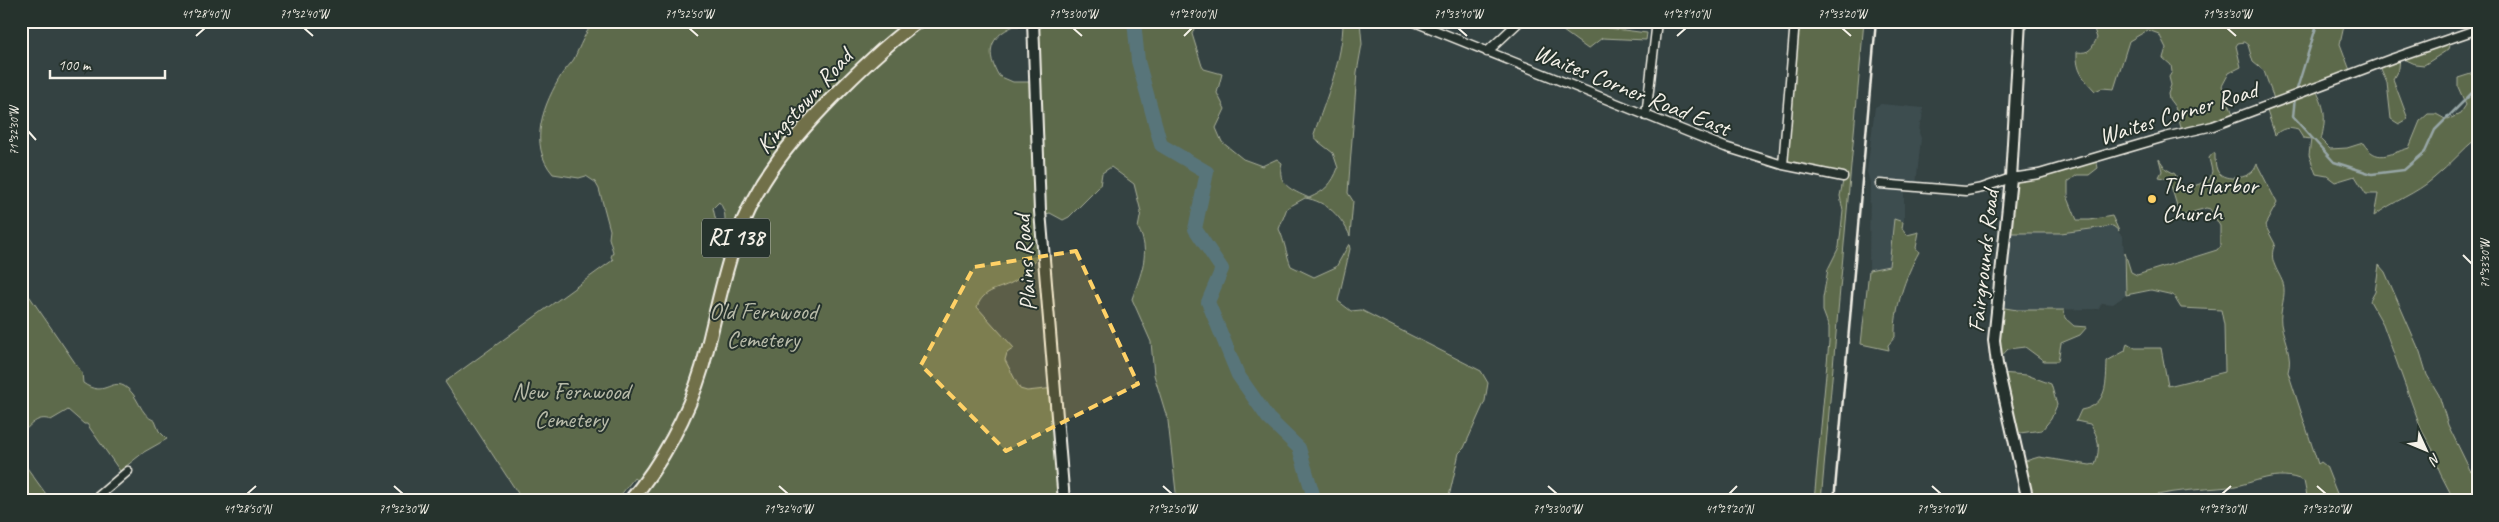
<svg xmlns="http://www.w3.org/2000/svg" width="2499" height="522" font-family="Caveat,sans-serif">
<rect width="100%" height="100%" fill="#344242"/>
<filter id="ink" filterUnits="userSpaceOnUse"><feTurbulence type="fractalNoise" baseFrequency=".02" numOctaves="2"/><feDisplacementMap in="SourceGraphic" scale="10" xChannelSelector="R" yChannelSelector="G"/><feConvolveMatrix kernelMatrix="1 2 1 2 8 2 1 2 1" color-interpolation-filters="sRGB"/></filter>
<g filter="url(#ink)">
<path fill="#3e4d50" d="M1881 104 1923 108 1922 120 1920 123 1919 133 1921 138 1916 185 1904 186V221L1894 220 1889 266 1869 270 1870 182 1867 172 1875 107Z
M2113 226 2123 237 2126 295 2113 304 2102 303 2098 309 2017 310 1999 307 2006 233H2061Z"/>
<path fill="#5d6a4b" stroke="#a8ae9a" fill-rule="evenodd" d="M594 21H1032L1043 26 1048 21H1197L1192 34 1202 66 1204 69 1222 74 1217 93 1225 109 1216 128 1222 142 1243 159 1262 166 1277 159 1282 163C1276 185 1292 190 1309 198 1325 191 1332 184 1338 168L1333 153 1315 139 1314 134C1326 98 1343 60 1343 21H1360L1362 44 1357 72 1348 193 1353 201 1350 236C1342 217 1326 201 1305 198L1287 208 1279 229C1285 242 1286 254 1291 266L1314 277 1336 267 1349 244 1350 249 1338 301 1351 311 1361 310 1481 371 1488 383 1485 401 1464 448 1459 453 1448 501H1177L1168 421 1154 375 1151 342 1132 299C1140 275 1152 252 1138 228L1141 212 1134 184 1111 167 1102 173 1100 186 1069 217 1063 220 1050 213 1042 215 1043 253C1031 261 1023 276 1015 281 1000 290 984 288 977 307L1014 348 1007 353 1005 360 1020 389 1027 391 1055 388 1064 499 1051 501H626L641 484 634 478 616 501H523L445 382 613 260 611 257 613 252 609 238 610 230 599 189 595 182 586 176 579 178 553 174C527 144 544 103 562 74 566 68 571 64 574 59 580 46 585 33 594 21ZM1014 26H1034L1035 82H1013L999 76C986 54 988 37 1014 26ZM719 202C727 212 727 224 719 235L713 208Z
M1554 21H1606L1608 28 1647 33 1646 40 1602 38 1588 49 1559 28Z
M1796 21H1864L1821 501H1814L1829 342V327L1823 311V298L1828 269 1839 247 1843 211 1840 196 1844 176 1786 166Z
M2081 21H2345L2340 44 2351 73 2316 90C2326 110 2326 119 2321 140L2330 149 2347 148 2363 143C2377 164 2388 154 2409 148L2420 121 2428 114H2436L2447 120 2460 114 2466 105 2458 87V78L2477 72 2478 137C2462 150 2450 165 2434 178 2416 194 2393 201 2374 216L2378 194H2366L2355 176 2335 182 2327 176 2316 174 2309 155 2311 139 2303 138 2298 130C2288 127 2282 128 2275 135L2265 105 2274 99 2264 71 2253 62 2248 45 2244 42 2238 43 2236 46 2241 67 2229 73 2222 86 2233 114 2182 131 2175 107 2169 99 2168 94 2171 85 2169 77 2172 72 2171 65 2163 58 2166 48 2159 34 2148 30 2129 41 2114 89 2102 88 2095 91C2083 78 2076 71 2077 52 2090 54 2092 48 2097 38L2094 29Z
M2452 38 2449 49 2424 65 2415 64 2400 57 2399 68 2393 79 2408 119 2399 124 2391 119 2387 83 2379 64Z
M2213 153 2215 154C2215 159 2215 165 2217 170 2222 182 2246 179 2253 171 2255 169 2256 166 2257 164L2277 203 2265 225 2275 244C2268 260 2277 268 2283 283 2287 295 2279 310 2281 324 2284 341 2293 355 2288 372L2318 464 2321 462 2326 466 2340 501H2308L2304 481C2276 468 2255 484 2229 487 2201 490 2164 490 2138 501H2029L2022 462 2039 457 2090 465 2095 464C2101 448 2099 437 2090 424L2076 421 2081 410C2108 405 2106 383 2107 361L2125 351 2127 343 2135 348H2161L2168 386 2225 372 2224 325 2221 310 2181 308 2173 295 2151 290 2126 295 2125 253 2131 272 2137 275 2217 250 2220 246V226L2210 209 2206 208 2180 216 2169 179 2159 177 2162 171 2159 159 2166 169 2175 174 2180 185C2190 189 2201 184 2210 179L2212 171 2209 158Z
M2096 159 2098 168 2089 175H2077L2068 182V198L2077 220H2090L2112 216 2119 231 2113 226 2061 233H2006L2012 179Z
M1894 219 1903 222 1902 228 1907 235 1919 232 1916 248 1919 252C1905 277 1894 309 1895 337L1888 345 1889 350 1861 344 1869 270 1889 266Z
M2379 265 2385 272 2420 352 2427 375 2439 395 2448 425 2470 470 2478 476V501H2455L2453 498 2440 473 2433 450 2421 429 2383 324 2370 301 2375 292Z
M21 288 30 297 82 373 83 383C104 398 110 379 124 386 139 394 139 415 155 421L159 431 167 439 144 452 120 471 87 424H84L68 410 51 420C37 415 31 425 21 434Z
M1999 307 2017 310H2064L2065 318 2074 326 2087 327 2080 335 2061 343 2058 361H2044L2025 347 2008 349 1997 361 2000 373 2027 375 2051 384 2057 405 2051 419 2042 430 2013 434 1997 364C1994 345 1994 325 1999 307Z
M21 454 25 465 51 501H21Z"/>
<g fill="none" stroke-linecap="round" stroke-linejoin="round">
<path stroke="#97a6a6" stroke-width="2.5" d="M2296 92 2318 21
M2295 97 2293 117 2334 162 2372 174 2404 170 2425 152 2435 130 2472 93 2478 91"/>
<path stroke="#59747a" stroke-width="14" d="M1134 21 1138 61 1161 145 1207 172 1195 229 1222 269 1208 302 1238 375 1268 418 1299 448 1315 501"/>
<defs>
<path id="minor" d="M1412 21 1725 147 1783 165 1843 177
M1487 52 1520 21
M1646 116 1657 21
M1783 165 1795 21
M1880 184 1966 191 1982 188 2011 178 2039 174 2165 137 2213 126 2391 59 2478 29
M93 501 128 471"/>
<path id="tertiary" d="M1033 21 1040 211 1064 501
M2020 21 2011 178 1994 340 1997 364 2028 501"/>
<path id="primary" d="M630 501C662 463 688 415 702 368 714 326 721 281 736 240 756 179 797 133 841 89 866 64 890 41 918 21"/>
</defs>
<use href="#minor" stroke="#f4f1e8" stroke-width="11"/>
<use href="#tertiary" stroke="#f4f1e8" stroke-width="14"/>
<use href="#primary" stroke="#f4f1e8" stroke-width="16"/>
<use href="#minor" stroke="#26332d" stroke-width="8"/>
<use href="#tertiary" stroke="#26332d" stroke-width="10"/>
<use href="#primary" stroke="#71704a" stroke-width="12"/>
<path stroke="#f4f1e8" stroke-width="2.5" d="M1834 501 1876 21"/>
</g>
</g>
<path fill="#ffd166" fill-opacity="0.2" stroke="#ffd166" stroke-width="4" stroke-dasharray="10 6" stroke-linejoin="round" d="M1076 251 1138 384 1006 451 921 365 974 267Z"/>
<path fill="none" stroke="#f4f1e8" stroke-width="2" d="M304 28 313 36M689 28 698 36M1073 28 1082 36M1458 28 1467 36M1842 28 1851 36M2227 28 2236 36M196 36 205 28M1184 36 1192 28M1677 36 1686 28M28 131 36 140M2463 255 2472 264M394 486 403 494M779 486 788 494M1163 486 1172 494M1548 486 1557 494M1932 486 1941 494M2317 486 2326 494M247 494 256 486M1729 494 1737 486M2222 494 2231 486"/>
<circle fill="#ffd166" stroke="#26332d" stroke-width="2" cx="2152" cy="199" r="5"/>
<g text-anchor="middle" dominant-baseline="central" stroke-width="4" stroke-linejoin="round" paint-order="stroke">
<rect fill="#26332d" stroke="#b6b8b0" stroke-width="1" x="702" y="218.5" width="68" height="39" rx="4"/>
<g font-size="22" font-weight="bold" fill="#f4f1e8">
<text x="736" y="238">RI 138</text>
</g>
<g font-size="24" fill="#f4f1e8" stroke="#26332d">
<text transform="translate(1632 90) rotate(22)">Waites Corner Road East</text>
<text transform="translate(804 101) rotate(-48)">Kingstown Road</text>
<text transform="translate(2178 113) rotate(-17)">Waites Corner Road</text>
<text transform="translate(1983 261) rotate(-84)">Fairgrounds Road</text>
<text transform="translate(1025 263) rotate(-94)">Plains Road</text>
</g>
<g font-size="24" fill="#f4f1e8" stroke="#26332d" text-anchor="start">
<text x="2162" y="185">The Harbor<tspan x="2162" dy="28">Church</tspan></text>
</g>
<g font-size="24" fill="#b8bba9" stroke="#26332d">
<text x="763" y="311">Old Fernwood<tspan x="763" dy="28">Cemetery</tspan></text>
<text x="571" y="391">New Fernwood<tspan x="571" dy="28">Cemetery</tspan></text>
</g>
</g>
<rect width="2499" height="522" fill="none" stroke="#26332d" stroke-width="55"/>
<g transform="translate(2426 450) rotate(134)" stroke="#26332d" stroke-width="4" paint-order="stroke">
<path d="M0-4L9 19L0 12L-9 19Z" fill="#f4f1e8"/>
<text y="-8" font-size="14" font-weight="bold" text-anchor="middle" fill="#f4f1e8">N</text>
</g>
<path d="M50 70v8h115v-8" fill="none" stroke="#f4f1e8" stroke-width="2.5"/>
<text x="58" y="70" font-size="15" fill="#f4f1e8" stroke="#26332d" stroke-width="4" paint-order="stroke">100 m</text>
<rect x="28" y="28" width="2444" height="466" fill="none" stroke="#f4f1e8" stroke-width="2"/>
<g font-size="12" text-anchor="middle" fill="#f4f1e8">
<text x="205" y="18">41°28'40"N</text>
<text x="304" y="18">71°32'40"W</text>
<text x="689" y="18">71°32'50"W</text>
<text x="1073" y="18">71°33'00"W</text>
<text x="1192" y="18">41°29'00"N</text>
<text x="1458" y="18">71°33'10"W</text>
<text x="1686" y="18">41°29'10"N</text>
<text x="1842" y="18">71°33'20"W</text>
<text x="2227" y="18">71°33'30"W</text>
<text transform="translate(14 131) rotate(-90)" y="4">71°32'30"W</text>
<text transform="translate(2485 264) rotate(-90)" y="4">71°33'30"W</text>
<text x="247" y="513">41°28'50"N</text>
<text x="403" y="513">71°32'30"W</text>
<text x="788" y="513">71°32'40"W</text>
<text x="1172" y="513">71°32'50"W</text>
<text x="1557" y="513">71°33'00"W</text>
<text x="1729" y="513">41°29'20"N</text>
<text x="1941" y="513">71°33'10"W</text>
<text x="2222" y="513">41°29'30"N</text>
<text x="2326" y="513">71°33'20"W</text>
</g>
</svg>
